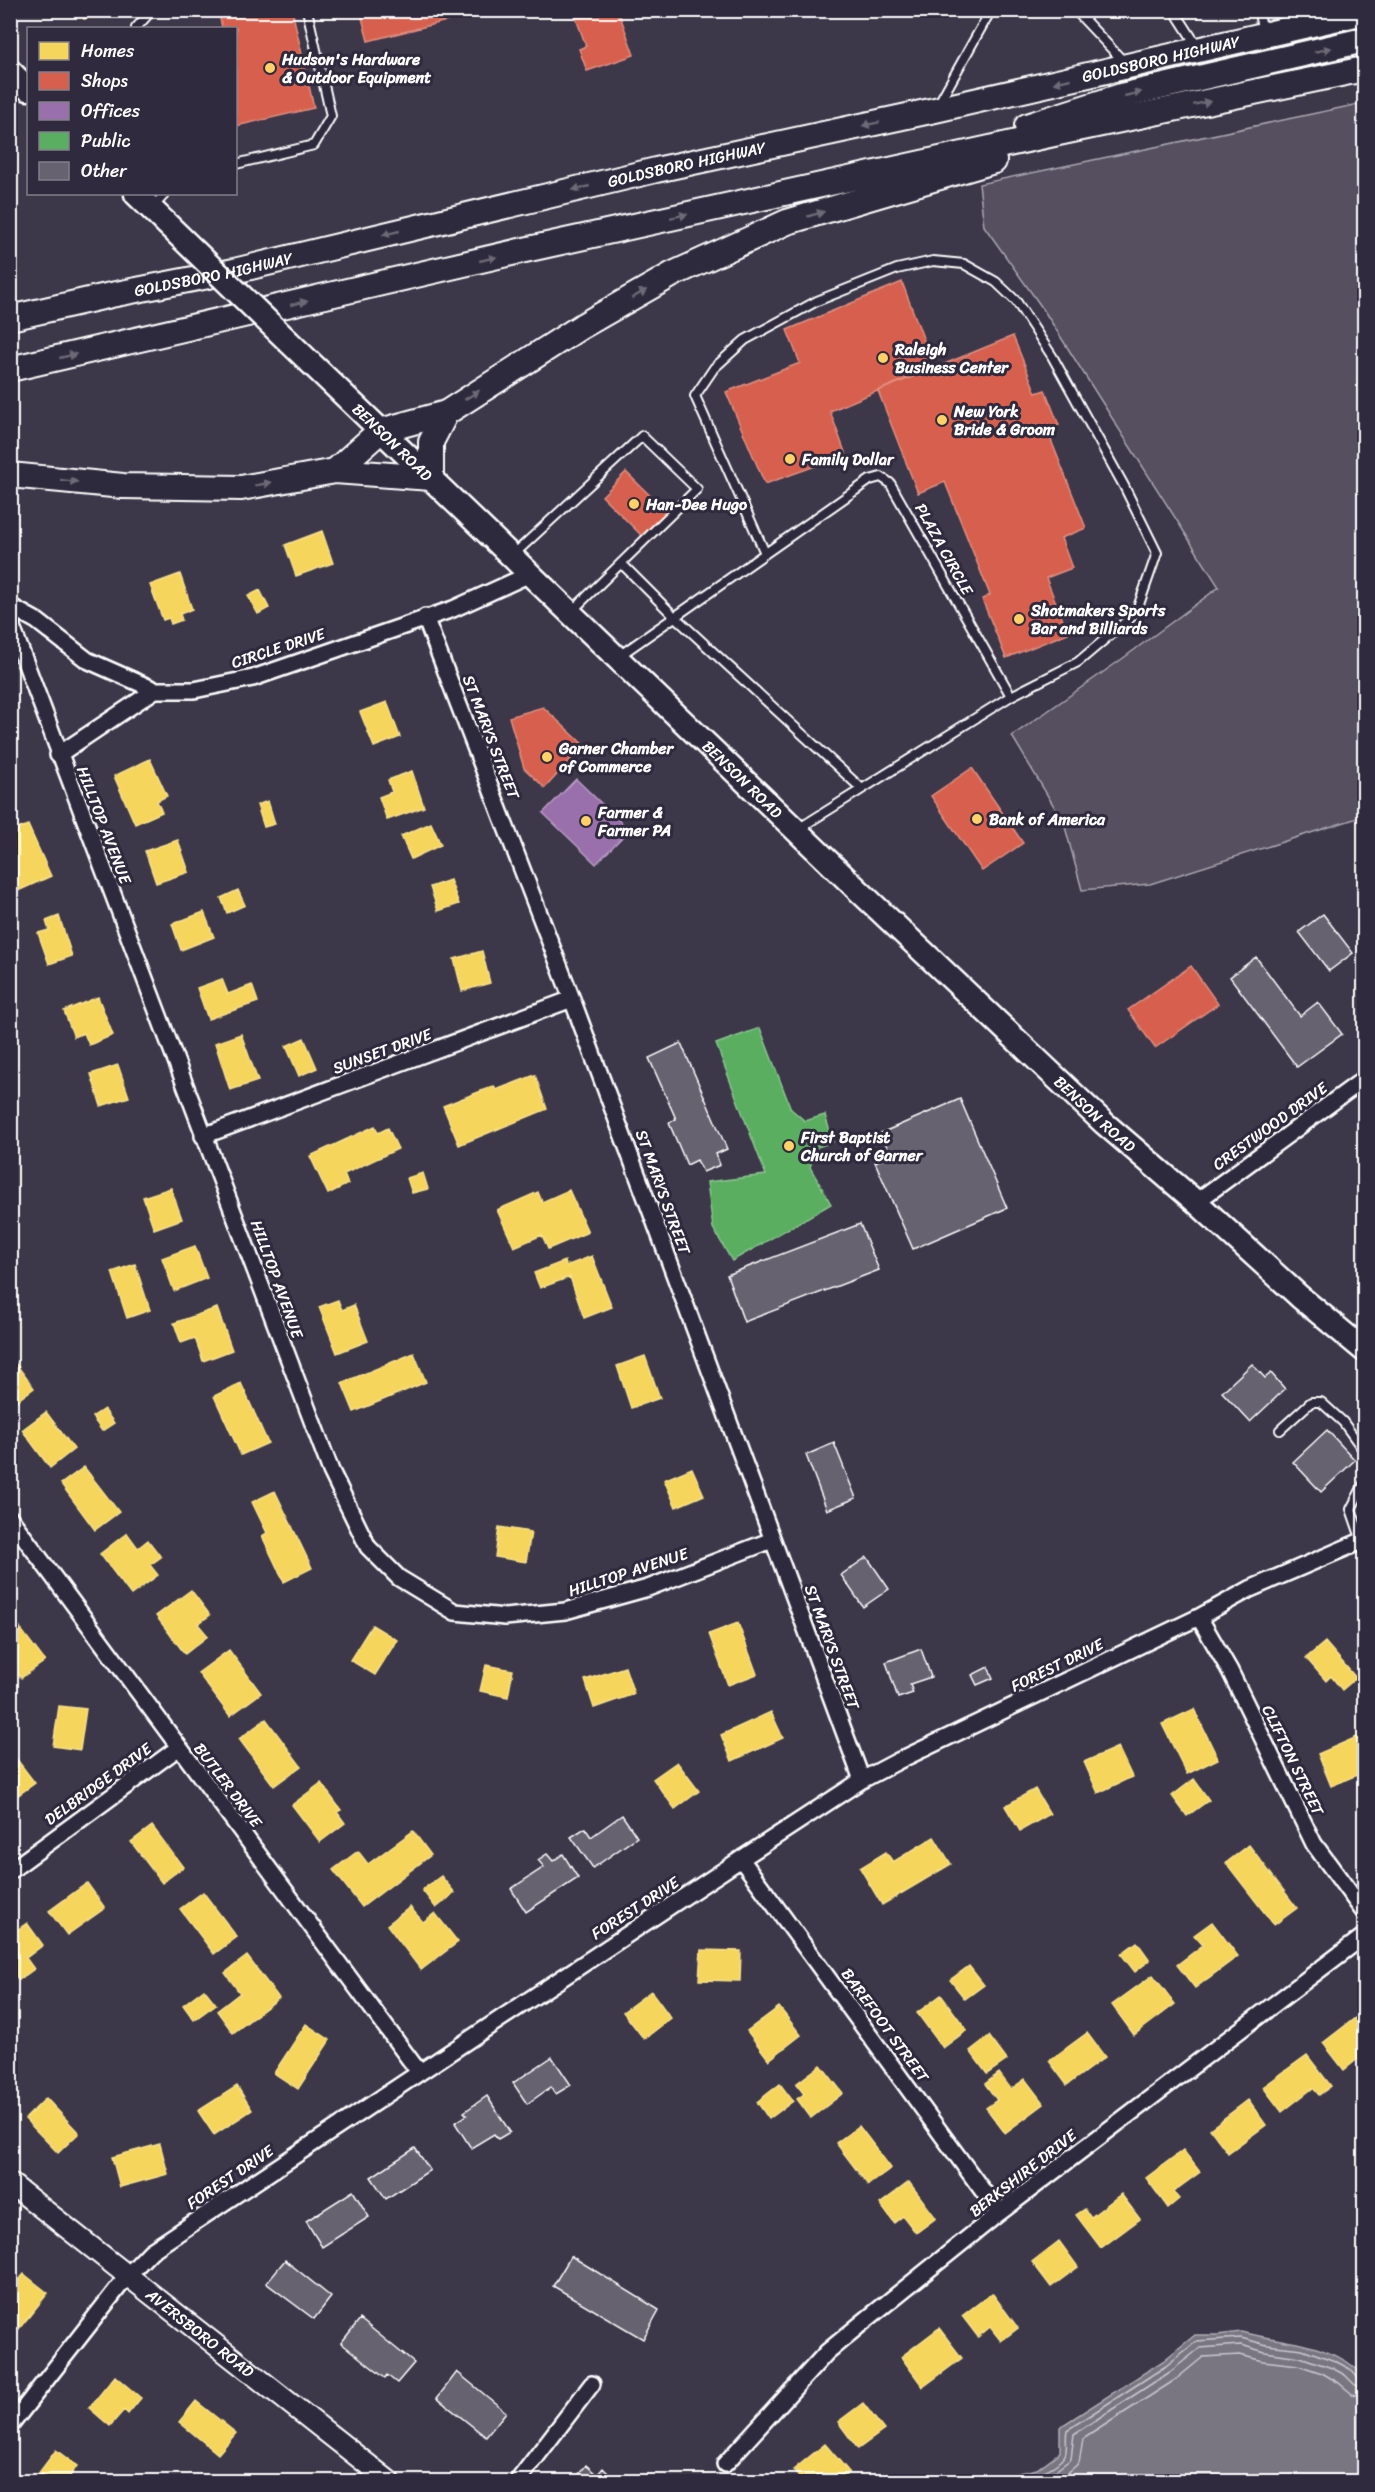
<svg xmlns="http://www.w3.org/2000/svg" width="1375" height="2492" font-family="Sriracha,sans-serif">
<rect width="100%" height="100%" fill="#3c3749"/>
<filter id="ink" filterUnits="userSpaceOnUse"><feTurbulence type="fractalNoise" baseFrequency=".0167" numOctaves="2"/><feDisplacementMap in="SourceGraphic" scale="12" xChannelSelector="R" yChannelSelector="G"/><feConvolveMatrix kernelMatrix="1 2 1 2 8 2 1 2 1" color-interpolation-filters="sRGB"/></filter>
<g filter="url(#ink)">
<path fill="#555060" stroke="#aaa8b0" stroke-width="1.5" d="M1364 103V816L1150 884 1082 890 1064 823 1012 736 1122 659 1219 587 1043 309 984 226 979 184Z"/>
<path fill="#797682" stroke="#afadb4" stroke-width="1.5" d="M1241 2332C1284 2343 1332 2342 1364 2376V2481H992L999 2477 1037 2469 1060 2452V2427L1163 2361 1195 2335H1217Z"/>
<path fill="#f6d55c" stroke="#f9e28d" stroke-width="1.5" d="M81 10H111L84 19Z
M322 531 333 563 296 576 285 545Z
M180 574 192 609 180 614 182 620 171 624 169 618 163 620 150 585Z
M260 590 269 608 258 614 248 596Z
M387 702 400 737 374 747 360 712Z
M150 759 167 796 157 801 162 812 135 824 114 776Z
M412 771 424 807 387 820 379 797 392 792 388 780Z
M268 801 275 824 264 827 257 805Z
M431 823 441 845 411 859 401 836Z
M28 825 51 876 11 894 10 832Z
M178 840 189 872 156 883 145 851Z
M450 880 459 904 438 911 430 887Z
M238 890 245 905 227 913 221 898Z
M204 912 214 937 181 950 172 924Z
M59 916 72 956 49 964 38 933 49 930 46 921Z
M482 951 490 983 462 991 454 959Z
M222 979 228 994 252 985 258 1002 208 1019 197 988Z
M98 997 113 1035 89 1045 84 1033 74 1037 64 1011Z
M241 1034 258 1081 230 1090 215 1043Z
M304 1038 317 1068 299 1076 286 1046Z
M118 1065 129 1097 101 1106 91 1074Z
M535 1075 547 1109 459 1145 443 1106 494 1086 496 1090Z
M375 1126 378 1133 388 1128 398 1149 344 1174 348 1184 328 1194 310 1156Z
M423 1173 428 1189 412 1193 407 1178Z
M171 1188 182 1219 154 1229 143 1197Z
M569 1190 588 1232 548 1249 542 1235 514 1247 497 1210 538 1192 542 1202Z
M195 1246 207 1278 174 1291 162 1258Z
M592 1256 612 1307 584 1318 570 1277 540 1288 534 1273 565 1261 566 1266Z
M135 1264 150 1310 127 1318 112 1272Z
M338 1300 342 1310 354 1305 368 1341 337 1353 319 1307Z
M217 1308 232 1350 203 1361 195 1338 181 1343 174 1323Z
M414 1353 426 1382 354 1412 342 1383Z
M10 1356 34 1388 11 1405H10Z
M645 1356 660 1398 631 1408 617 1366Z
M241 1383 268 1443 241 1455 214 1396Z
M104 1409 114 1423 102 1431 92 1417Z
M46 1412 74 1449 50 1468 22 1430Z
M84 1467 119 1512 95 1530 61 1484Z
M692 1468 704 1495 676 1507 664 1480Z
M275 1491 312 1568 284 1582 262 1536 267 1533 252 1502Z
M499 1527 531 1532 526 1562 495 1557Z
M127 1533 138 1548 148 1540 161 1557 150 1565 158 1575 131 1595 100 1554Z
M191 1590 210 1615 198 1624 208 1636 185 1654 156 1616Z
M10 1615 45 1661 21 1678 10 1665Z
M738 1623 757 1674 728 1685 709 1634Z
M372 1625 397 1640 375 1675 350 1660Z
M1325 1642 1356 1678 1342 1690 1331 1676 1326 1681 1306 1658Z
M229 1650 261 1693 230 1716 198 1673Z
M486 1665 513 1670 508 1697 480 1691Z
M625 1667 634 1694 594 1708 585 1680Z
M59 1706 86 1709 80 1750 53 1746Z
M1194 1709 1218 1759 1187 1774 1162 1724Z
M771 1712 783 1738 732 1761 721 1735Z
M266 1719 301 1766 274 1786 239 1739Z
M1357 1737 1364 1756V1772L1331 1786 1318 1754Z
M1118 1747 1132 1777 1098 1793 1084 1762Z
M15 1757 35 1783 10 1801V1760Z
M677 1762 699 1791 675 1809 653 1779Z
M1194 1779 1209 1800 1187 1816 1172 1796Z
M321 1783 341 1810 337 1812 345 1823 320 1842 292 1805Z
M1035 1789 1050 1814 1020 1831 1005 1806Z
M152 1826 183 1867 162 1883 131 1842Z
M413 1831 431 1855 362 1907 333 1870 358 1851 368 1864Z
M934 1837 951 1864 882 1905 860 1868 886 1852 893 1862Z
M1249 1845 1297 1908 1274 1925 1226 1863Z
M441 1876 455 1893 436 1908 422 1890Z
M87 1883 105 1908 67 1935 49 1911Z
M203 1892 237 1937 214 1954 180 1909Z
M410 1907 423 1922 435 1913 458 1942 421 1970 387 1925Z
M1212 1922 1238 1956 1195 1988 1177 1965 1203 1945 1194 1935Z
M27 1923 43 1945 26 1958 34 1969 19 1980 10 1969V1935Z
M1137 1942 1150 1960 1135 1972 1121 1954Z
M701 1950 741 1951 740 1981 699 1980Z
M247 1956 279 1998 233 2033 217 2011 240 1993 225 1973Z
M969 1966 984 1985 965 1999 950 1980Z
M1153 1975 1175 2004 1134 2035 1112 2005Z
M204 1989 216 2004 194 2020 183 2005Z
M651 1991 671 2018 644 2039 623 2012Z
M941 1995 967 2030 943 2048 917 2013Z
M779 2007 801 2035 769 2060 747 2031Z
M1355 2018 1364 2028V2054L1344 2070 1323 2043Z
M306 2024 330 2040 298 2089 274 2073Z
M1087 2033 1105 2057 1067 2085 1049 2061Z
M989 2036 1007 2060 987 2074 970 2051Z
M1307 2055 1331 2086 1319 2095 1313 2088 1282 2112 1263 2087Z
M821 2065 843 2093 811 2118 797 2099 804 2094 796 2084Z
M999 2073 1011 2089 1025 2079 1044 2104 1005 2133 986 2108 997 2100 985 2084Z
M780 2084 793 2101 769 2119 757 2102Z
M237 2086 252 2110 214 2135 198 2111Z
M46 2098 79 2133 58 2153 25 2119Z
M1248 2100 1266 2125 1228 2153 1210 2129Z
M859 2126 891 2168 868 2185 836 2143Z
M160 2144 168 2174 120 2187 112 2157Z
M1183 2150 1200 2172 1173 2192 1179 2199 1168 2208 1146 2178Z
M909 2182 936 2218 916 2233 903 2216 894 2223 880 2204Z
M1121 2194 1140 2219 1101 2248 1076 2215 1085 2209 1091 2217Z
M1059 2241 1078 2267 1051 2287 1032 2262Z
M24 2274 48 2293 10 2340V2290Z
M992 2293 1018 2328 1001 2341 990 2327 978 2337 962 2316Z
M939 2328 962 2358 923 2387 901 2357Z
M115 2376 141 2398 128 2414 124 2410 110 2426 89 2408Z
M196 2401 236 2433 218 2454 179 2422Z
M863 2403 884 2430 858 2449 838 2422Z
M825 2444 849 2472 838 2482H803L793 2470Z
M56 2450 77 2466 66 2482H32Z"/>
<path fill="#d6604d" stroke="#e29082" stroke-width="1.5" d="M218 10H292L314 108 236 126V28H222Z
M360 10H490L368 41Z
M573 10H618L634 55 587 71 579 49 586 46Z
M902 282 934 367 830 411 846 455 765 484 726 392 800 363 787 330Z
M1013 336 1036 393 1045 390 1059 425 1047 430 1086 528 1061 538 1072 568 1046 578 1068 633 1006 658 982 599 990 595 945 482 918 493 878 391Z
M626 472 667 512 643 537 602 496Z
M543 707 584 745 545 788 524 768 509 717Z
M972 768 1023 843 982 871 931 796Z
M1191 966 1218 1004 1155 1048 1128 1010Z"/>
<path fill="#9970ab" stroke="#b89bc4" stroke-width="1.5" d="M576 779 629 830 596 864 543 813Z"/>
<path fill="#5aae61" stroke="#8cc690" stroke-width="1.5" d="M760 1028 791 1109 805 1121 825 1115 833 1142 817 1147 810 1167 831 1204 732 1261 713 1228 707 1182 766 1175 716 1044Z"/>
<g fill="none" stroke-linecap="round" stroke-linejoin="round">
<path stroke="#c9c8cd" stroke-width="1.5" d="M1008 2482C1024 2478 1056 2471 1065 2455 1068 2448 1065 2437 1067 2430L1166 2366 1197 2341 1241 2338 1267 2345 1302 2349 1335 2361 1350 2369 1359 2379 1364 2380
M1041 2482 1071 2459 1074 2434 1170 2372 1200 2348 1241 2345 1265 2352 1300 2357 1332 2368 1345 2375 1355 2385 1364 2387
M1057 2482 1079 2463 1083 2439 1175 2380 1203 2357 1240 2355 1263 2361 1298 2365 1322 2373 1339 2383 1352 2394 1364 2396"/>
</g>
<path fill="#666270" stroke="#fff" stroke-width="1.5" d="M1323 914 1353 953 1329 971 1299 932Z
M1256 957 1300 1016 1318 1002 1342 1034 1297 1067 1230 977Z
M681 1043 727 1149 716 1154 720 1165 703 1172 697 1160 687 1165 669 1123 676 1119 649 1058Z
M960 1099 1007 1208 913 1249 875 1162 891 1156 881 1133Z
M860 1224 879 1270 744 1322 727 1275Z
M1252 1364 1265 1378 1271 1373 1285 1389 1250 1422 1222 1392Z
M1327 1430 1355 1460 1321 1492 1293 1462Z
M834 1443 856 1498 827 1510 806 1455Z
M867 1557 889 1589 863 1607 841 1575Z
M921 1649 931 1677 910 1684 913 1693 898 1698 886 1662Z
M988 1667 993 1678 977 1685 972 1675Z
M622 1815 637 1837 593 1868 571 1837 585 1828 591 1837Z
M547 1854 553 1861 563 1854 578 1878 526 1912 511 1889 544 1867 538 1860Z
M552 2057 571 2085 556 2094 551 2087 527 2104 513 2083Z
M487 2096 510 2132 498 2139 494 2134 471 2148 455 2123 467 2115 464 2112Z
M415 2148 430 2170 386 2199 371 2177Z
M353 2191 369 2217 322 2247 306 2221Z
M571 2256 659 2310 643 2339 553 2286Z
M285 2260 331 2297 314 2319 266 2283Z
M360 2319 414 2363 397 2383 387 2375 385 2378 341 2343Z
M457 2372 506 2412 486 2437 437 2398Z
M586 2465 597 2475 603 2468 617 2482H573Z"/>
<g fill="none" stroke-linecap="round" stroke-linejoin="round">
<defs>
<path id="service" d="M1075 10 1124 62
M1174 10 1197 46
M1258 10 1263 31
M136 28 152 10
M939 103 991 10
M236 164 314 145 331 116 307 10
M152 208 165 194
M765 553 695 396 714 368 745 340 817 301 897 269 933 261 964 264 996 282 1016 301 1052 356 1124 486 1157 553 1136 613 1078 662 1011 696
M513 555 642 436 697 489 573 610
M621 563 674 616 862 789
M619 656 870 480 881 477 890 483 1011 696 798 829
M1280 1430 1311 1402H1321L1343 1422 1364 1451
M1362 1541 1351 1509 1364 1484"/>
<path id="minor" d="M10 606 37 621 87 660 155 690H194L253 678 453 609 530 574
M10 608 12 627 331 1471 368 1547 399 1578 455 1612 505 1617 565 1611 648 1588 772 1540
M425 617 572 999 862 1780
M58 755 155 690
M203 1136 572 999
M1196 1202 1364 1079
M10 1518 419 2072
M1199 1617 1230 1671 1314 1844 1364 1912
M741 1859 999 2213
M10 1871 178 1748
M10 2426 128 2275 151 2251 741 1859 862 1780 898 1761 1199 1617 1250 1589 1364 1540
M725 2464 827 2352 862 2323 999 2213 1364 1936
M517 2482 592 2384"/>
<g id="tertiary">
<path id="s1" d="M10 2183 390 2482"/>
</g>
<g id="secondary">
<path d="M10 71 28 89"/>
<path d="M136 194 167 224"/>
<path id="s2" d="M289 342 857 889 1104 1123 1196 1202 1300 1297 1364 1350"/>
</g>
<g id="primary">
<path d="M1027 126 1121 96 1364 40"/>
<path id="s3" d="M10 318 111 295 234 271 656 170 935 110 1364 12"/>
<path d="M10 369 520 251 1063 132 1364 69"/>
<path d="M335 471 380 431 446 413"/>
<path d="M10 475 123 486 241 488 335 471 431 478V442L446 413 582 326 673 274 787 222 994 161"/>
</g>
</defs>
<use href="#service" stroke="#fff" stroke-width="12"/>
<use href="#minor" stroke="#fff" stroke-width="20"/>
<use href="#tertiary" stroke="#fff" stroke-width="24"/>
<use href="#secondary" stroke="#fff" stroke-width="27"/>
<use href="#primary" stroke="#fff" stroke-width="28"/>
<use href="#service" stroke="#2f2a3d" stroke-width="8"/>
<use href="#minor" stroke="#2f2a3d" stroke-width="15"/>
<use href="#tertiary" stroke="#2f2a3d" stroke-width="20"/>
<use href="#secondary" stroke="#2f2a3d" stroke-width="22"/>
<use href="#primary" stroke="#2f2a3d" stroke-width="24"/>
<defs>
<path id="secondary-bridge" d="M167 224 289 342"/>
</defs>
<use href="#secondary-bridge" stroke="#fff" stroke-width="27" stroke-linecap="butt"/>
<use href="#secondary-bridge" stroke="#2f2a3d" stroke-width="22"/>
</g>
<defs><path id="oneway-solid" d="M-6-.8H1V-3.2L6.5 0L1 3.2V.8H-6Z" transform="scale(1.5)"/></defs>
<g fill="#6d6a77">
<use href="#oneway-solid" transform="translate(1323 50) rotate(-13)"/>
<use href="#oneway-solid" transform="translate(1062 81) rotate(167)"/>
<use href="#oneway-solid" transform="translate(1133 94) rotate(-13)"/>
<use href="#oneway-solid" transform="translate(1202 103) rotate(-12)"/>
<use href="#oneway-solid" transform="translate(871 124) rotate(168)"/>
<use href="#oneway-solid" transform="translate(581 188) rotate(167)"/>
<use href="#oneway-solid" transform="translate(816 214) rotate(-16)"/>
<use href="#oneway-solid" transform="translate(679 216) rotate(-12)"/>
<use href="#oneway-solid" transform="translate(391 233) rotate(167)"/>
<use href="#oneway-solid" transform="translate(488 259) rotate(-13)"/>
<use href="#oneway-solid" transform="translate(639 294) rotate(-30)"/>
<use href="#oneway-solid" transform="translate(299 303) rotate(-13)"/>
<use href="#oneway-solid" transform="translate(68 356) rotate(-13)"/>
<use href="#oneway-solid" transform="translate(472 395) rotate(-32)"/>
<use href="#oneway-solid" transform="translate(69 481) rotate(6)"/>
<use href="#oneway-solid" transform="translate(263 484) rotate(-10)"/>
</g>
</g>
<g fill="#ffd166" stroke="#2f2a3d" stroke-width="2">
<circle cx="270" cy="68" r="6"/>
<circle cx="883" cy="358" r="6"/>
<circle cx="942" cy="420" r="6"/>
<circle cx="790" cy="459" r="6"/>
<circle cx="634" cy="504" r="6"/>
<circle cx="1019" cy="619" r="6"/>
<circle cx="547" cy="757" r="6"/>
<circle cx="977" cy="819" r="6"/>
<circle cx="586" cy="821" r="6"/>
<circle cx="789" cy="1146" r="6"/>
</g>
<g text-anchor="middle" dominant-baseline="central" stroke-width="6" stroke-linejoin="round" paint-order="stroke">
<g font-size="16" fill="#fff" stroke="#2f2a3d">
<text stroke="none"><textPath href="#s3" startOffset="1180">GOLDSBORO HIGHWAY</textPath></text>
<text stroke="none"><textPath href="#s3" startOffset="694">GOLDSBORO HIGHWAY</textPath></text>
<text stroke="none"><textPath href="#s3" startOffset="208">GOLDSBORO HIGHWAY</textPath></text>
<text stroke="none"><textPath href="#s2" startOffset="144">BENSON ROAD</textPath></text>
<text transform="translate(944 549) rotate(61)">PLAZA CIRCLE</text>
<text transform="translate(278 648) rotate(-18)">CIRCLE DRIVE</text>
<text transform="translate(491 737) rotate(69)">ST MARYS STREET</text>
<text stroke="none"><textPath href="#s2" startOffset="630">BENSON ROAD</textPath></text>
<text transform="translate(104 825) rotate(69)">HILLTOP AVENUE</text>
<text transform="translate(382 1051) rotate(-20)">SUNSET DRIVE</text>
<text stroke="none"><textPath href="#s2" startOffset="1116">BENSON ROAD</textPath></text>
<text transform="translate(1270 1126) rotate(-36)">CRESTWOOD DRIVE</text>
<text transform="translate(663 1192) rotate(70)">ST MARYS STREET</text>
<text transform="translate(277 1279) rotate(70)">HILLTOP AVENUE</text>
<text transform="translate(628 1572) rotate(-18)">HILLTOP AVENUE</text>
<text transform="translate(832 1647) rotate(70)">ST MARYS STREET</text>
<text transform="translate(1057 1665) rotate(-26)">FOREST DRIVE</text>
<text transform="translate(1293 1760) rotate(64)">CLIFTON STREET</text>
<text transform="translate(98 1784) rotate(-36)">DELBRIDGE DRIVE</text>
<text transform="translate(228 1785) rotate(53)">BUTLER DRIVE</text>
<text transform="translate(635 1908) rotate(-33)">FOREST DRIVE</text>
<text transform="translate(885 2025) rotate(54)">BAREFOOT STREET</text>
<text transform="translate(1023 2173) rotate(-38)">BERKSHIRE DRIVE</text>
<text transform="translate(230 2177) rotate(-34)">FOREST DRIVE</text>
<text stroke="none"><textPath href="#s1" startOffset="242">AVERSBORO ROAD</textPath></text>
</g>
<g font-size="16" font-weight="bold" fill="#fff" stroke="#2f2a3d" text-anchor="start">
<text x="282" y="59">Hudson's Hardware<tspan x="282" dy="18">&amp; Outdoor Equipment</tspan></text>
<text x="895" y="349">Raleigh<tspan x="895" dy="18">Business Center</tspan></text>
<text x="954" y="411">New York<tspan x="954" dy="18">Bride &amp; Groom</tspan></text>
<text x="802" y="459">Family Dollar</text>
<text x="646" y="504">Han-Dee Hugo</text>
<text x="1031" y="610">Shotmakers Sports<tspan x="1031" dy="18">Bar and Billiards</tspan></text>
<text x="559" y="748">Garner Chamber<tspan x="559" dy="18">of Commerce</tspan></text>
<text x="598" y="812">Farmer &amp;<tspan x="598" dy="18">Farmer PA</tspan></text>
<text x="989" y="819">Bank of America</text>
<text x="801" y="1137">First Baptist<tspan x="801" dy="18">Church of Garner</tspan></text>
</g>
</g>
<rect width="1375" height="2492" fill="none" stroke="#2f2a3d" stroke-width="36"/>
<rect x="18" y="18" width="1339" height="2456" fill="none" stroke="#fff" stroke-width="2" filter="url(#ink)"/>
<rect x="27" y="27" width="210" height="168" fill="#2f2a3d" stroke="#827f8b" stroke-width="1.5"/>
<rect x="39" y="42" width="30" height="18" fill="#f6d55c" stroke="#827f8b" stroke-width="1.5"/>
<text x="81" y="57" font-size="18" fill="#ffffff">Homes</text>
<rect x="39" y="72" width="30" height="18" fill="#d6604d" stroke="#827f8b" stroke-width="1.5"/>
<text x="81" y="87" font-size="18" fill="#ffffff">Shops</text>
<rect x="39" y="102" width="30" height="18" fill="#9970ab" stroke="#827f8b" stroke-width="1.5"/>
<text x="81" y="117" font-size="18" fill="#ffffff">Offices</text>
<rect x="39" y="132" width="30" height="18" fill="#5aae61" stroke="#827f8b" stroke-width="1.5"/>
<text x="81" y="147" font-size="18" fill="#ffffff">Public</text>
<rect x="39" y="162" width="30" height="18" fill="#666270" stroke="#827f8b" stroke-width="1.5"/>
<text x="81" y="177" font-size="18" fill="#ffffff">Other</text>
</svg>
